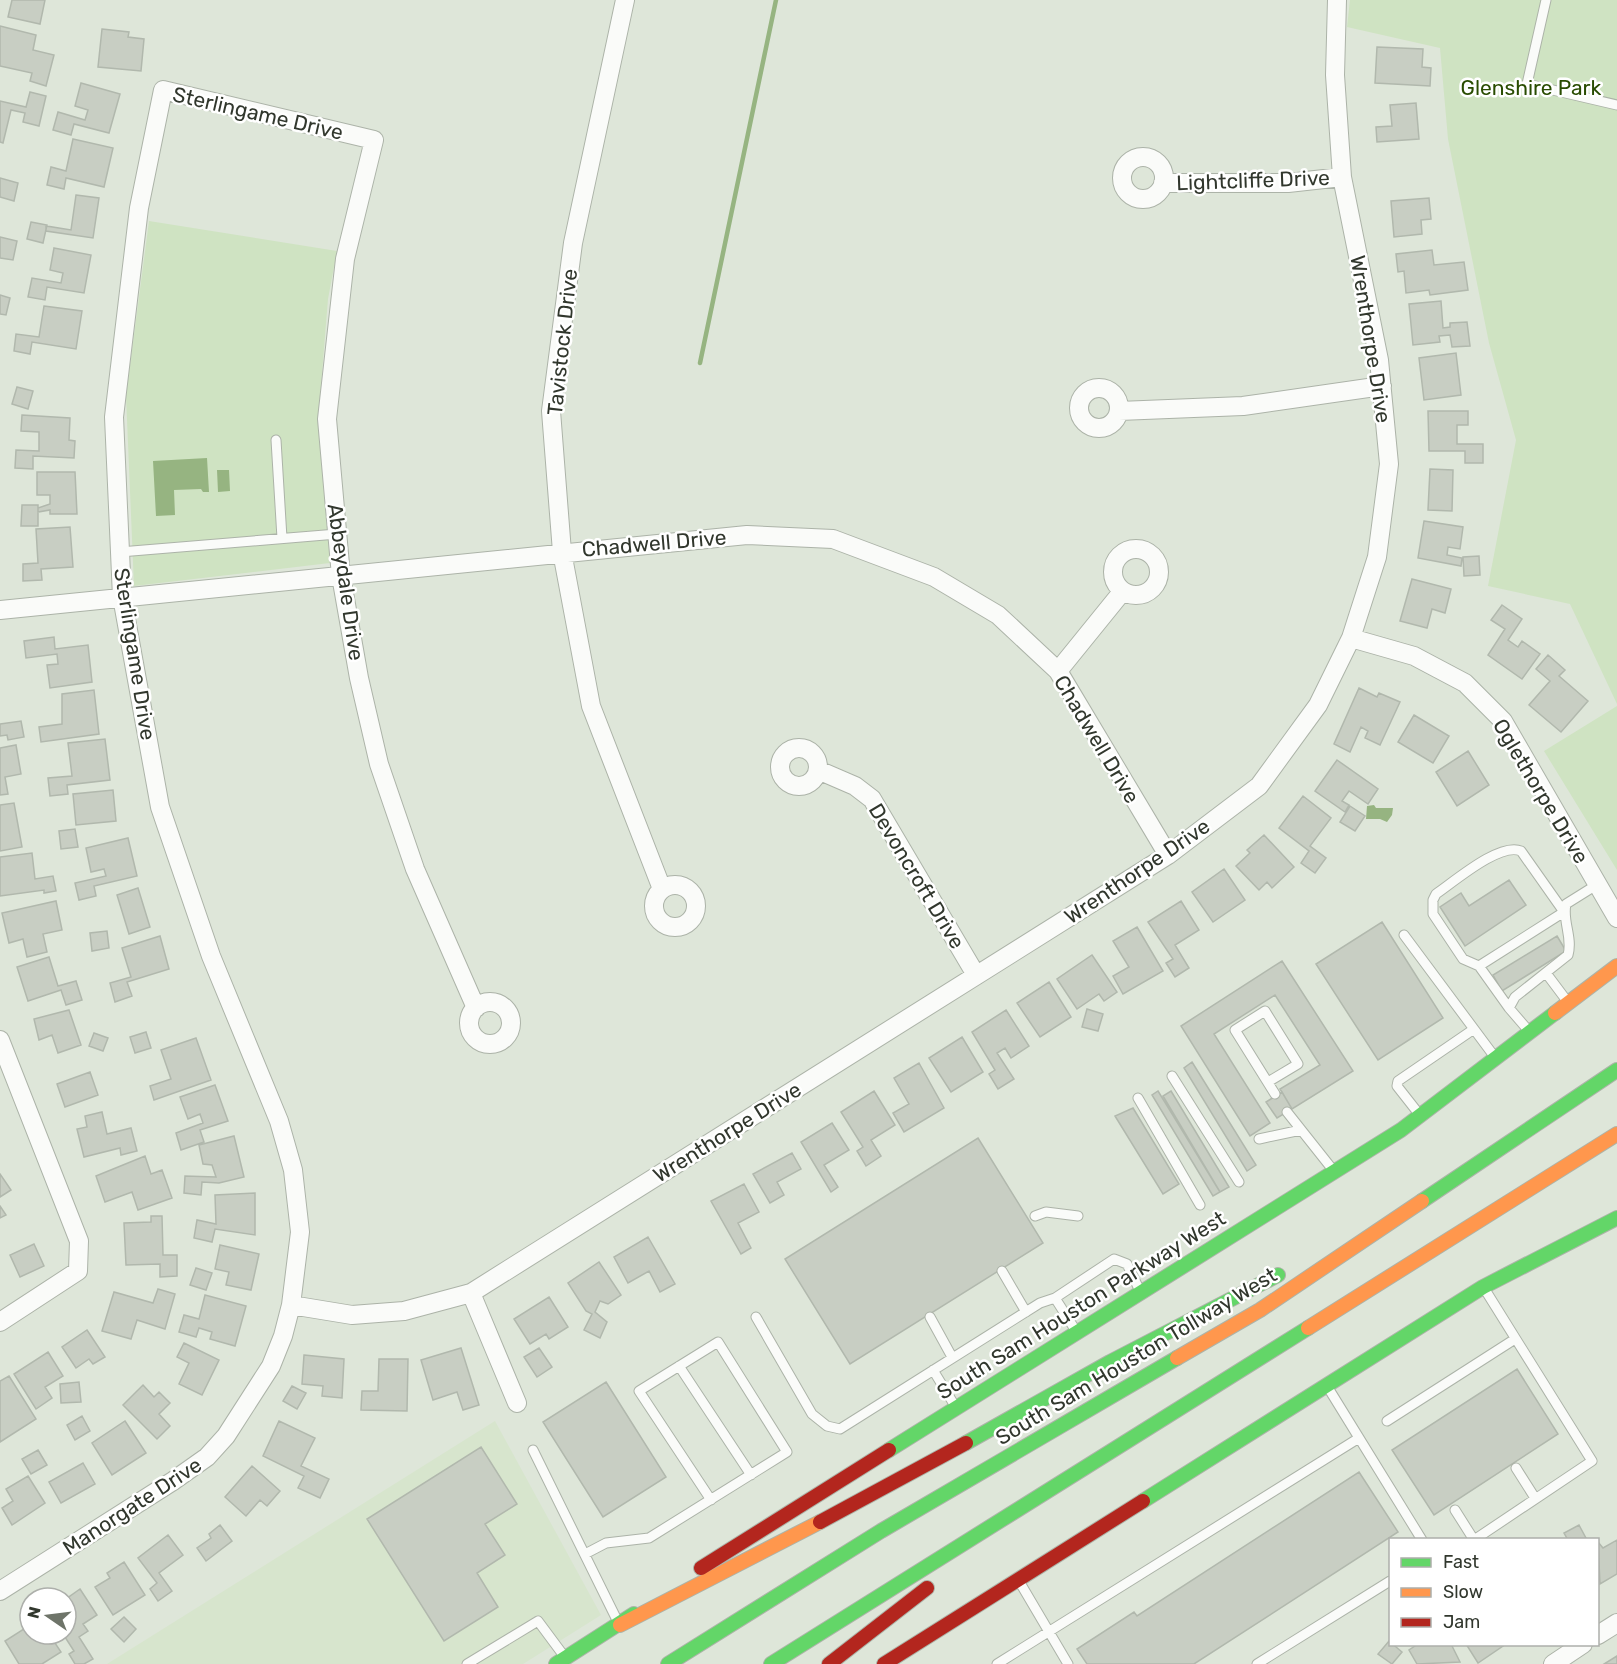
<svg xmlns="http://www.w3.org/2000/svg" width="1617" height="1664" font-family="Rubik,sans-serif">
<rect width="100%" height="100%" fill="#dee6d9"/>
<path fill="#d7e5cd" d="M495 1421 601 1615 523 1664H107Z"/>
<path fill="#cfe3c2" d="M1350 0H1617V704L1570 604 1488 586 1516 440 1489 343 1448 139 1440 48 1347 27Z
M149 221 337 251 328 299 318 423 330 563 134 586 126 396Z
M1617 706V870L1544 751Z"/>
<path fill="#96b481" d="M207 458 209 492H203L201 489 174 490 175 515 156 516 153 461Z
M217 470H229L230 491 218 492Z
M1374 805 1376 808H1393L1392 815 1387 822 1380 819H1366L1367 806Z"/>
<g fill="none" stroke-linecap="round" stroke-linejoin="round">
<path stroke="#96b481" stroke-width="4.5" d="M700 363 776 0"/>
</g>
<path fill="#c8cec3" stroke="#b1b8ad" stroke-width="1.5" d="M12 0H45L40 24 8 17Z
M0 26 36 35 33 50 54 55 46 86 30 81 32 73 0 66Z
M102 29 129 32 128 37 144 39 141 71 98 67Z
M1377 47 1423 49 1422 67 1431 68 1430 86 1375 83Z
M81 83 120 94 109 133 74 124 71 135 53 130 58 112 85 120 88 110 75 106Z
M30 92 46 96 39 126 23 122 25 113 11 110 3 143 0 142V101L26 107Z
M1416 103 1419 139 1377 142 1376 127 1392 126 1390 105Z
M73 139 113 148 104 187 66 178 64 189 47 185 51 167 66 171Z
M0 178 18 183 14 201 0 197Z
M76 195 99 198 93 238 46 231V226L71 230Z
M1429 198 1431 219 1421 220 1422 234 1394 237 1391 201Z
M31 222 47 225 43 243 27 239Z
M0 237 17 241 13 260 0 258Z
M54 248 91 255 84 293 47 287 45 300 28 297 32 278 61 283 63 273 50 270Z
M1432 250 1434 265 1464 262 1468 290 1430 295 1429 290 1406 293 1404 271 1398 272 1396 254Z
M0 295 10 298 6 315 0 314Z
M1441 301 1443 328 1450 327V323L1467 322 1470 346 1452 347 1450 335 1439 336 1440 342 1413 345 1409 304Z
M44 306 82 311 76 349 32 342 30 354 14 351 16 334 39 337Z
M1456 353 1461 395 1424 400 1419 358Z
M17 387 33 391 28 409 12 404Z
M1428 411H1468V425H1457V444H1483V463H1465V451H1429Z
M22 415 70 418 69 440 75 441 74 458 33 456V469L15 468 16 450 39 451V432L21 431Z
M1430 469 1453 470 1452 511 1428 510Z
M37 472H75L77 514H50V510L38 512V508L50 504V495H37Z
M22 505H38V526H21Z
M1424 521 1463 527 1460 549 1448 547 1447 555 1462 558 1461 566 1418 558Z
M70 527 73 567 41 569 42 580 23 581V564L38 563 36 529Z
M1479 556 1480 575 1464 576 1463 557Z
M1412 579 1451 589 1445 613 1432 609 1427 628 1400 621Z
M1502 605 1522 619 1508 640 1518 647 1522 641 1540 654 1522 679 1488 655 1505 629 1491 620Z
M54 637 55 649 88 645 92 682 50 688 47 665 58 664 57 654 26 658 24 641Z
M1548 655 1565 670 1559 676 1588 701 1561 732 1529 705 1550 681 1536 669Z
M1359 688 1377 697 1379 693 1400 702 1380 745 1365 738 1368 731 1361 727 1350 752 1334 744Z
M94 690 99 734 41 742 39 727 62 724V694Z
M1414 715 1449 736 1433 763 1398 742Z
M21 721 24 737 8 740 7 735 0 736V724Z
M105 739 110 780 67 785 68 794 50 796 48 778 72 776 68 743Z
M16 745 21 774 5 777 8 794 0 795V748Z
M1468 751 1489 785 1457 806 1436 772Z
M1337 760 1378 789 1368 804 1349 791 1342 801 1349 805 1345 812 1315 791Z
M113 790 116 821 76 825 73 794Z
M1303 796 1331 818 1310 846 1326 858 1315 873 1301 863 1309 851 1279 828Z
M14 803 22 847 0 851V805Z
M1350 806 1365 816 1355 831 1340 822Z
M75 829 78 847 61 849 59 831Z
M1264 835 1294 867 1272 888 1267 882 1259 890 1236 866 1250 853 1247 850Z
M128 838 137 876 94 886 96 896 79 900 75 883 106 876 104 869 91 872 86 848Z
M32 853 35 879 53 876 56 891 44 893V890L0 896V857Z
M1224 869 1245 900 1213 922 1192 892Z
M1509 880 1526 905 1465 946 1440 907 1461 893 1469 906Z
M138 888 150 927 129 934 117 895Z
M56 901 62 930 43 934 47 952 27 957 23 939 9 943 2 913Z
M1181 901 1199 930 1175 945 1189 968 1175 977 1166 963 1173 959 1148 922Z
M1382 922 1443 1018 1378 1060 1316 964Z
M1137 927 1163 971 1123 994 1113 976 1129 967 1113 941Z
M107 931 109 948 92 951 90 933Z
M160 936 169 969 127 982 132 996 115 1002 110 983 131 977 122 948Z
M1557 936 1566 951 1502 991 1493 975Z
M1092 955 1117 992 1104 1001 1099 994 1077 1009 1057 979Z
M49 957 58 986 76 981 82 1000 66 1005 61 990 28 1001 17 967Z
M1282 961 1353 1071 1292 1109 1280 1089 1320 1065 1275 995 1214 1034 1270 1123 1250 1136 1181 1026Z
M1049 982 1071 1017 1040 1037 1017 1003Z
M1087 1009 1103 1014 1098 1031 1082 1027Z
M69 1010 81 1045 58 1053 52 1035 39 1040 34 1019Z
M1006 1010 1029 1046 1011 1058 1005 1048 997 1053 1014 1079 998 1089 989 1074 995 1070 972 1032Z
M146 1032 151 1048 135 1053 130 1037Z
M94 1033 108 1038 103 1051 89 1046Z
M962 1037 983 1072 951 1092 929 1058Z
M196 1038 211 1080 154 1100 150 1086 171 1079 161 1050Z
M1192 1062 1256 1165 1247 1171 1184 1068Z
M919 1063 944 1108 904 1132 893 1113 909 1104 894 1078Z
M90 1072 98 1095 65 1107 57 1084Z
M215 1085 228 1121 200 1130 204 1142 181 1150 176 1133 203 1123 200 1114 188 1119 180 1097Z
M874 1091 895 1125 871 1140 881 1156 866 1166 857 1151 863 1147 841 1112Z
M1158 1091 1220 1192 1213 1196 1152 1095Z
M1171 1091 1229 1187 1220 1192 1163 1096Z
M1282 1092 1292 1109 1277 1118 1266 1102Z
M1133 1108 1179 1184 1163 1194 1115 1116Z
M102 1112 107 1134 131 1128 137 1151 121 1155 120 1148 84 1157 77 1129 87 1127 85 1116Z
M832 1123 849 1150 824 1165 838 1187 831 1192 801 1142Z
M234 1136 244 1177 219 1183 202 1182 201 1195 184 1193 185 1176 216 1177 212 1165 203 1164 199 1145Z
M978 1138 1043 1243 850 1364 785 1259Z
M792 1153 801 1169 777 1182 784 1195 770 1203 753 1174Z
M145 1156 151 1174 162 1170 172 1198 138 1210 132 1192 105 1202 96 1176Z
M0 1174 11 1190 0 1197Z
M744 1184 759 1212 738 1223 751 1248 741 1254 711 1201Z
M255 1193V1235L215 1229 212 1242 194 1238 197 1220 216 1224 215 1195Z
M0 1206 6 1215 0 1218Z
M151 1216H162L163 1255H177V1276L160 1277V1264L126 1265 124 1223 151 1222Z
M648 1237 675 1284 660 1292 649 1271 628 1283 614 1257Z
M34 1244 44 1266 20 1277 10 1255Z
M220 1245 259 1254 251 1290 226 1285 229 1272 215 1269Z
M599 1262 621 1295 608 1304 600 1301 595 1312 607 1322 600 1338 584 1330 592 1314 586 1311 568 1283Z
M196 1268 212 1273 206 1290 190 1285Z
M158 1289 175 1294 165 1329 137 1320 131 1339 102 1331 114 1292 153 1303Z
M205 1295 246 1306 235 1346 210 1339 212 1332 199 1328 196 1337 179 1332 184 1315 199 1319Z
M549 1297 568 1327 549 1339 546 1334 530 1344 514 1319Z
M87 1330 105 1357 93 1364 89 1359 76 1368 62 1347Z
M184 1343 219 1360 202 1395 179 1384 189 1363 177 1357Z
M461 1348 479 1405 463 1410 457 1392 433 1400 421 1360Z
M539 1348 552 1367 537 1377 524 1357Z
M48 1352 63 1376 45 1387 52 1398 36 1409 14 1374Z
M304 1355 344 1359 342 1398 322 1396 323 1386 302 1384Z
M379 1359H408L407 1411 361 1410 362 1391H378Z
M1517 1369 1558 1434 1434 1515 1392 1450Z
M9 1376 36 1419 0 1442V1381Z
M79 1382 81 1402 61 1403 60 1384Z
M606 1382 666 1477 603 1517 543 1422Z
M143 1385 154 1397 159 1392 170 1403 159 1414 170 1426 157 1439 123 1405Z
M292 1386 306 1393 297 1409 283 1401Z
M82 1416 90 1431 75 1440 67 1425Z
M125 1421 146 1453 112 1475 92 1443Z
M279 1421 315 1438 301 1466 329 1479 320 1498 298 1488 304 1476 263 1456Z
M481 1447 517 1504 485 1524 505 1555 477 1573 498 1607 444 1641 367 1519Z
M38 1450 47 1465 31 1474 22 1459Z
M83 1463 95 1484 61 1503 49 1482Z
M252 1466 280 1491 267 1506 260 1500 246 1516 225 1497Z
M1359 1472 1398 1532 1194 1664H1087L1077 1649 1134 1612 1137 1616Z
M28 1476 45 1503 12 1525 2 1508 13 1501 6 1489Z
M220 1525 232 1541 206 1561 197 1548 211 1538 209 1534Z
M1579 1525 1587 1540H1568L1564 1533Z
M168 1535 183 1555 159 1573 172 1591 158 1601 150 1589 157 1583 138 1558Z
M1617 1540V1574L1600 1584 1598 1542 1603 1548Z
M124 1562 145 1595 113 1615 95 1587 110 1578 107 1573Z
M80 1589 97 1615 83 1624 88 1631 79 1637 93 1659 84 1664H75L69 1654 74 1651 63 1634H66V1599Z
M124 1617 136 1629 124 1642 111 1629Z
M30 1625V1634H49L61 1652 42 1664H19L5 1641Z
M1389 1641 1402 1652 1392 1664 1378 1654Z
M1418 1644H1451L1460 1662 1417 1664 1409 1650Z
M1466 1644H1506L1478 1663Z
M1617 1656V1664H1604Z"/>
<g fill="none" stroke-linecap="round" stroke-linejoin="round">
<defs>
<path id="lane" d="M1546 0 1527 84 1617 105
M276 440 282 538
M120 552 337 534
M1404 935 1494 1056
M1479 966 1463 959 1433 914V900L1436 894C1455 881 1500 842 1521 851L1564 912 1479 966 1509 1008
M1546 973 1567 1001
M1528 1030 1509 1008 1515 997 1568 955C1573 937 1562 921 1566 904L1598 884
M1172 1076 1239 1182
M1268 1082 1298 1064 1265 1011 1235 1030 1275 1094
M1138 1098 1200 1205
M1287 1112 1333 1170
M1419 1114 1397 1086 1398 1081 1474 1029
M1259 1139 1301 1130
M1035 1216 1046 1212 1078 1216
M1002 1271 1026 1312
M1055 1298 1114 1259 1127 1264 1140 1291
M756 1317 812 1414 827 1426 840 1429 1040 1303 1055 1298 1076 1331
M930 1317 952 1357
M679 1366 751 1475
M933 1370 955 1406
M1327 1386 1422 1540
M1387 1421 1515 1339
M533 1450 617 1620
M1516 1468 1535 1498
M1455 1510 1474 1540
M1474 1540 1592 1461 1484 1288
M585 1554 606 1543 649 1538 787 1452 718 1342 639 1391 711 1500
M1019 1581 1068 1664
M467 1664 538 1621 564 1656
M997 1664 1359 1438
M1257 1664 1390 1581"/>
<path id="street" d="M625 0 573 243 551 411 562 552 591 706 662 889
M1122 178a21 21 0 1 1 42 0a21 21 0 1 1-42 0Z
M1163 183H1288L1342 177
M1079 408a20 20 0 1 1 40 0a20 20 0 1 1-40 0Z
M1119 411 1243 406 1382 386
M1113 572a23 23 0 1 1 46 0a23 23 0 1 1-46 0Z
M0 610 747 535 833 539 934 577 998 615 1058 671 1168 855
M1351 638 1414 656 1465 683 1503 721 1617 918
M1058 671 1122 592
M780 767a19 19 0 1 1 38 0a19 19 0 1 1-38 0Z
M818 770 855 786 872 799 976 975
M654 906a21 21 0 1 1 42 0a21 21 0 1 1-42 0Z
M469 1023a21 21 0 1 1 42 0a21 21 0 1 1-42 0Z
M0 1040 79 1241 78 1271 0 1322
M471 1293 517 1403
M291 1305 352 1315 404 1311 471 1293 1168 855 1259 786 1318 705 1351 638 1377 557 1389 464 1379 360 1342 177 1335 75 1337 0
M0 1591 173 1481 207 1457 226 1436 271 1366 283 1336 291 1305 300 1232 293 1170 279 1121 211 956 160 807 122 597 114 417 139 208 163 90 374 140 345 259 327 419 341 576 359 678 379 764 415 869 476 1008
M1598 1635 1617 1623
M1553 1664 1583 1644"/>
<path id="fast" d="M1422 1201 1617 1070
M966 1443 1110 1362 1278 1275
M889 1450 1401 1130 1555 1013
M1143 1501 1483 1287 1617 1218
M556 1664 634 1614
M668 1664 881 1531 1177 1358
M771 1664 1308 1328"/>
<path id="slow" d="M1555 1013 1617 966
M1308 1328 1617 1134
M1177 1358 1260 1310 1422 1201
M620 1625 820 1522"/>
<path id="jam" d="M820 1522 966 1443
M701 1568 889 1450
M829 1664 927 1588
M884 1664 1143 1501"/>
</defs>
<use href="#lane" stroke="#acb3a8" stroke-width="11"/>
<use href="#street" stroke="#acb3a8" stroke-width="20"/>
<use href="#fast" stroke="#acb3a8" stroke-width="16"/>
<use href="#slow" stroke="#acb3a8" stroke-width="16"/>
<use href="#jam" stroke="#acb3a8" stroke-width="16"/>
<use href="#lane" stroke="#fafbf9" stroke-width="9"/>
<use href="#street" stroke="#fafbf9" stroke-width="18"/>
<use href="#fast" stroke="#63d668" stroke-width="14"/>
<use href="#slow" stroke="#ff974d" stroke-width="14"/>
<use href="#jam" stroke="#b3261e" stroke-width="14"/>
</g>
<g text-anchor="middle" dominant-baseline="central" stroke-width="5" stroke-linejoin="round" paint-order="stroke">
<g font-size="21" fill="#294c01" stroke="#fff">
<text x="1531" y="87">Glenshire Park</text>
</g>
<g font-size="21" fill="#31372d" stroke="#fff">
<text transform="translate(258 113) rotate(13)">Sterlingame Drive</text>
<text transform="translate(1253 180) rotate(-2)">Lightcliffe Drive</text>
<text transform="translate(1371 339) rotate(81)">Wrenthorpe Drive</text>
<text transform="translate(562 342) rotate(-84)">Tavistock Drive</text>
<text transform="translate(654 543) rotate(-5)">Chadwell Drive</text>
<text transform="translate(346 582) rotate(82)">Abbeydale Drive</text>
<text transform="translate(135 654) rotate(81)">Sterlingame Drive</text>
<text transform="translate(1097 739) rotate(59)">Chadwell Drive</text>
<text transform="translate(1541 791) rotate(59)">Oglethorpe Drive</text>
<text transform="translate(1137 871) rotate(-34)">Wrenthorpe Drive</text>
<text transform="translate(917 876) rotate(59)">Devoncroft Drive</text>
<text transform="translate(727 1132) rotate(-32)">Wrenthorpe Drive</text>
<text transform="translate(1081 1305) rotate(-32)">South Sam Houston Parkway West</text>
<text transform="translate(1136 1356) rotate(-31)">South Sam Houston Tollway West</text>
<text transform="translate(132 1506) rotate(-33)">Manorgate Drive</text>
</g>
</g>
<rect x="1389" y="1538" width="210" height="108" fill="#ffffff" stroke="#adafab" stroke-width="1.5"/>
<rect x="1401" y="1558" width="30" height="9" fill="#63d668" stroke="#adafab" stroke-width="1.5"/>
<text x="1443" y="1568" font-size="18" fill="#31372d">Fast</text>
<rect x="1401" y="1588" width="30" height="9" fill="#ff974d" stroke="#adafab" stroke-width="1.5"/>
<text x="1443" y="1598" font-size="18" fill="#31372d">Slow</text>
<rect x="1401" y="1618" width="30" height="9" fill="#b3261e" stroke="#adafab" stroke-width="1.5"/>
<text x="1443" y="1628" font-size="18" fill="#31372d">Jam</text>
<g transform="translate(48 1616) rotate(284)"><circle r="28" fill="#ffffff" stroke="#adafab" stroke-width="1.5"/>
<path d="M0-4.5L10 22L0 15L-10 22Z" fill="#6e7469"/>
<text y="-9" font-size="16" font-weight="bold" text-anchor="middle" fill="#31372d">N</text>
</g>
</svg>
